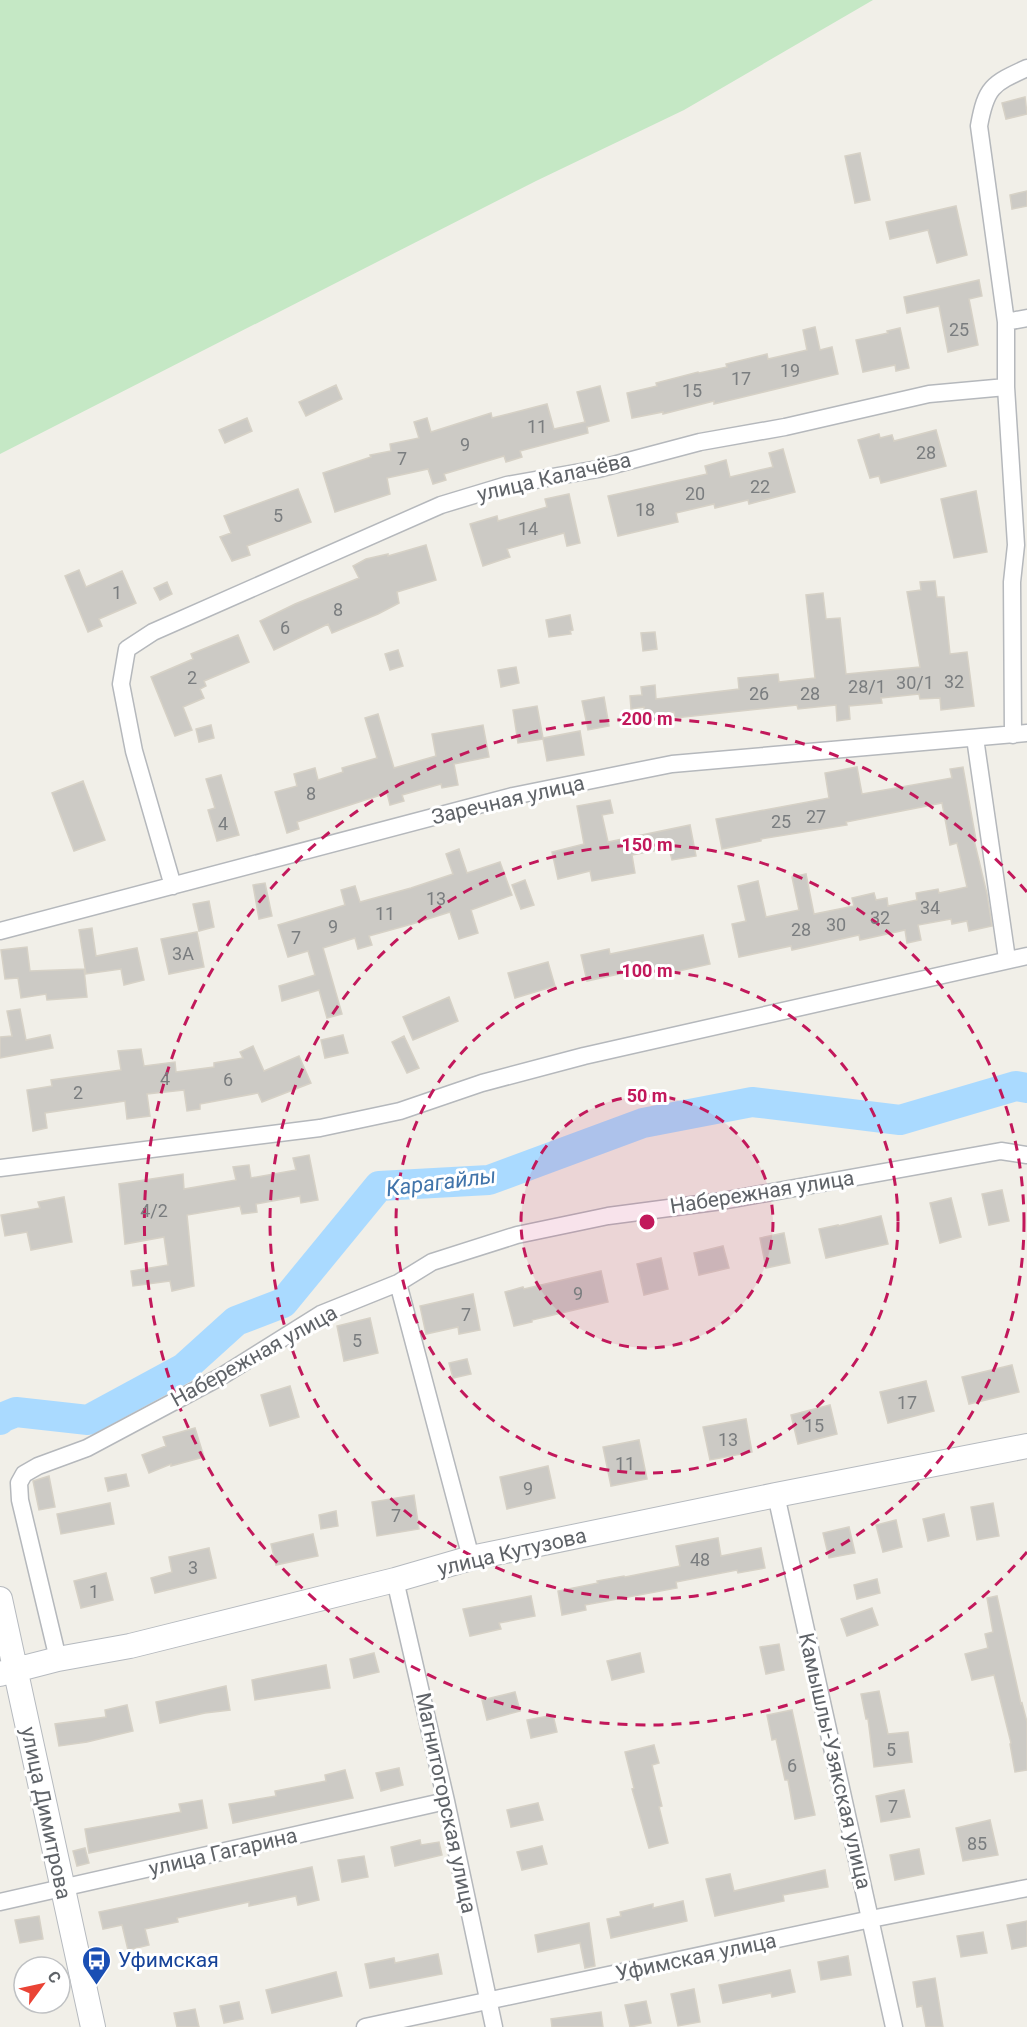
<svg xmlns="http://www.w3.org/2000/svg" width="1027" height="2027" font-family="Roboto,sans-serif">
<rect width="100%" height="100%" fill="#f1efe8"/>
<path fill="#c5e8c5" d="M0 0H873L684 110 536 181 0 454Z"/>
<g fill="none" stroke-linecap="round" stroke-linejoin="round">
<path stroke="#aadaff" stroke-width="30" d="M0 1420 1 1418 16 1412 88 1420 184 1368 236 1321 283 1303 379 1186 489 1180 643 1123 752 1102 900 1120 1016 1086 1027 1088"/>
</g>
<path fill="#cccac5" stroke="#d6d1c6" stroke-width="1.5" d="M1025 97 1027 114 1006 119 1002 103Z
M860 153 870 200 855 203 845 156Z
M1027 191V206L1012 209 1010 195Z
M956 206 967 255 937 263 928 230 890 239 886 222Z
M979 280 982 296 969 299 978 345 948 352 939 306 907 313 904 297Z
M815 327 820 350 832 347 838 374 714 404V401L663 414V412L632 418 627 393 657 386 656 383 698 372 699 373 727 367 726 364 767 354 768 359 807 350 803 330Z
M900 328 909 368 896 371 895 365 863 372 856 340 888 333 887 331Z
M336 385 342 399 306 416 299 402Z
M600 386 609 421 587 427 588 433 520 451 522 457 506 462 504 456 444 474 446 480 433 484 428 469 387 478 390 494 335 512 323 473 371 457 370 455 391 451 390 444 419 438 414 422 427 418 431 432 491 413 492 418 547 404 554 429 585 422 577 392Z
M247 418 252 431 225 443 219 430Z
M936 430 946 466 881 483 879 476 870 478 858 440 879 434 880 438 892 435 894 441Z
M783 449 795 492 749 504 748 500 715 508 714 504 676 513 678 522 618 536 608 496 707 474 705 466 726 460 730 477 773 467 769 453Z
M298 489 311 522 247 546 250 555 232 561 220 537 231 533 224 516Z
M976 491 987 552 954 558 941 499Z
M569 494 580 543 567 546 564 533 507 549 510 557 483 566 470 524 497 516 498 521 547 507 545 499Z
M426 545 436 580 397 592 399 603 378 614 332 633 328 624 274 650 260 621 295 604 359 578 353 566 366 559 388 554V556Z
M79 570 86 587 122 571 136 603 99 619 102 626 88 632 65 576Z
M935 581 937 597H944L950 654 967 652 974 706 941 710 940 698 920 699 919 694 881 698 882 703 849 706 850 719 837 721 836 705 798 709 797 705 675 718 674 712 645 715 644 707 631 709 630 696 642 695 641 687 655 685 656 699 739 689 738 678 778 674 779 682 815 678 806 595 823 593 826 619 840 618 846 674 920 667 907 592 921 590 920 582Z
M167 582 172 594 160 600 154 588Z
M570 615 573 630 570 631 571 634 549 637 546 620Z
M655 632 657 649 643 651 641 633Z
M238 635 249 662 204 681 206 686 200 689 204 698 183 707 192 730 175 736 151 677 193 659 191 654Z
M398 650 403 666 390 670 385 654Z
M516 667 519 683 501 687 498 670Z
M604 697 609 726 588 730 582 701Z
M537 706 543 738 580 731 584 755 547 761 543 739 518 743 513 710Z
M378 714 394 768 436 756 432 734 483 725 489 757 454 764 458 785 442 788 441 784 402 795 404 801 390 805 387 793 297 822 299 829 287 833 275 792 297 786 294 774 315 768 318 780 343 772 342 768 377 758 365 718Z
M211 725 214 738 199 742 196 729Z
M857 767 862 794 952 778 950 769 963 767 976 840H974L987 894 992 926 969 931 967 921 952 924 951 919 918 925 921 940 907 943 905 930 860 940 859 935 792 950 791 946 739 957 732 924 746 921 738 886 758 881 766 917 799 910 792 877 806 874 814 914 854 906 852 898 874 893 876 900 887 898 888 906 917 900 916 893 938 889 939 893 967 887 957 843 950 845 942 803 846 822 847 825 761 839V841L722 849 716 819 829 798 825 773Z
M221 775 239 835 217 841 208 810 215 808 206 779Z
M83 781 105 840 74 851 52 793Z
M610 800 613 813 602 815 608 842 690 825 696 856 672 860 669 848 632 855 635 873 592 881 590 871 558 879 552 852 584 844 577 806Z
M459 849 467 873 500 862 512 895 471 910 478 933 459 939 450 912 412 924 369 936 372 945 358 949 355 938 323 948 342 1014 327 1018 319 990 282 1001 279 986 315 975 308 951 288 957 278 925 345 905 341 890 355 886 360 902 411 888 453 874 446 854Z
M525 880 534 905 521 909 512 885Z
M265 883 272 916 259 919 253 885Z
M209 901 214 927 199 931 193 904Z
M92 928 96 956 137 948 144 980 124 985 121 969 86 974 79 930Z
M197 932 204 967 169 974 161 939Z
M703 935 710 964 661 975 660 969 629 976 628 972 587 981 581 955 609 949 610 954Z
M27 947 30 971 84 969 87 997 47 1000 46 994 21 998 18 978 5 979 1 950Z
M548 962 555 986 515 998 508 973Z
M449 997 458 1021 413 1040 403 1017Z
M20 1009 26 1040 50 1035 53 1048 0 1058V1037L12 1036 7 1011Z
M343 1035 348 1053 325 1058 321 1040Z
M404 1036 419 1068 407 1073 392 1042Z
M253 1046 264 1071 299 1056 311 1083 262 1102 258 1093 200 1104V1109L187 1111 184 1090 147 1094 150 1116 127 1119 125 1101 45 1113 47 1128 33 1131 27 1090 52 1086 51 1080 121 1070 118 1051 141 1049 144 1066 175 1062 176 1072 214 1067V1063L243 1058 240 1052Z
M309 1155 318 1200 301 1203 300 1196 256 1204 257 1212 242 1214 240 1206 187 1215 194 1286 172 1291 170 1281 133 1286 131 1271 168 1265 164 1237 125 1244 119 1184 183 1174 184 1189 236 1180 233 1167 249 1165 251 1178 296 1170 293 1158Z
M1002 1190 1009 1221 989 1225 982 1194Z
M64 1197 72 1242 31 1250 27 1232 5 1236 1 1215 40 1208 38 1202Z
M951 1198 961 1237 940 1243 930 1203Z
M881 1216 888 1244 826 1258 819 1229 838 1225V1226Z
M784 1233 790 1263 766 1268 760 1238Z
M723 1246 729 1268 699 1275 694 1253Z
M661 1258 668 1289 644 1295 637 1264Z
M601 1271 608 1302 532 1320V1322L514 1326 505 1292 523 1287 524 1289Z
M473 1294 480 1330 459 1334 458 1327 426 1334 420 1306Z
M370 1318 378 1353 344 1361 337 1326Z
M467 1359 471 1374 453 1378 449 1363Z
M1012 1365 1019 1392 969 1404 962 1377Z
M926 1381 934 1411 888 1423 880 1392Z
M290 1386 299 1417 270 1426 261 1395Z
M830 1405 837 1434 798 1444 791 1415Z
M746 1419 752 1452 710 1460 703 1427Z
M195 1428 204 1457 171 1466V1464L149 1473 142 1455 166 1446 163 1437Z
M639 1440 647 1479 611 1486 603 1447Z
M548 1466 555 1498 507 1509 500 1477Z
M126 1474 129 1486 108 1491 105 1478Z
M49 1476 55 1507 39 1510 33 1481Z
M414 1495 419 1529 377 1536 372 1502Z
M110 1503 114 1524 61 1534 57 1514Z
M993 1503 999 1536 977 1540 971 1507Z
M336 1511 338 1526 321 1529 319 1515Z
M944 1514 949 1536 928 1541 923 1519Z
M896 1520 902 1547 883 1552 876 1525Z
M849 1527 855 1553 829 1558 823 1533Z
M313 1534 318 1556 276 1565 271 1544Z
M718 1538 721 1556 761 1548 765 1568 738 1573 737 1570 676 1582 677 1588 585 1605 586 1610 562 1615 558 1591 598 1583 597 1581 624 1576 625 1577 680 1566 676 1546Z
M209 1548 216 1578 155 1593 151 1578 172 1572 169 1557Z
M106 1573 113 1600 81 1608 74 1581Z
M877 1579 880 1593 857 1599 854 1585Z
M531 1596 535 1616 499 1623 501 1629 470 1636 463 1609Z
M997 1596 1021 1704 1022 1703 1027 1722V1770L1015 1772 1010 1744 1011 1743 994 1675 972 1680 965 1654 988 1648 985 1634 993 1632 987 1598Z
M872 1608 878 1625 847 1636 841 1619Z
M779 1644 784 1670 766 1674 760 1647Z
M374 1653 379 1672 354 1678 350 1659Z
M640 1653 644 1672 612 1680 607 1661Z
M326 1665 330 1688 255 1700 252 1680Z
M226 1686 230 1710 205 1713 160 1723 156 1702Z
M879 1691 888 1734 908 1732 912 1762 874 1767 868 1719H866L861 1694Z
M515 1692 520 1711 487 1720 482 1700Z
M127 1705 133 1731 87 1742 59 1746 55 1724 106 1717 105 1710Z
M792 1710 815 1815 795 1819 788 1780H785L776 1739 772 1740 767 1715Z
M553 1715 557 1732 531 1738 527 1720Z
M654 1745 659 1763 652 1765 662 1806 659 1807 668 1843 649 1848 632 1789 634 1788 625 1752Z
M399 1768 403 1785 381 1791 376 1773Z
M345 1770 353 1798 233 1823 229 1804 276 1796 275 1791 326 1781 325 1775Z
M904 1790 910 1817 881 1822 876 1796Z
M202 1800 207 1828 89 1853 85 1829 181 1812 179 1804Z
M538 1803 543 1820 511 1827 507 1810Z
M990 1820 998 1855 963 1861 956 1828Z
M420 1840 421 1845 439 1842 442 1855 395 1866 391 1847Z
M542 1846 547 1864 522 1870 517 1852Z
M85 1848 89 1863 77 1866 73 1851Z
M919 1849 924 1874 895 1880 890 1855Z
M364 1856 368 1877 342 1882 338 1860Z
M312 1867 319 1900 298 1905 296 1896 249 1906V1902L177 1918 178 1922 145 1929 149 1945 128 1950 122 1925 103 1929 99 1912Z
M825 1870 828 1887 783 1895 784 1901 715 1916 706 1879 730 1874 734 1891Z
M683 1901 687 1921 611 1938 607 1919 621 1916 620 1912 653 1904V1908Z
M39 1916 43 1939 20 1943 15 1920Z
M1027 1921V1946L1012 1949 1007 1925Z
M589 1923 595 1966 585 1968 580 1943 538 1952 535 1935Z
M983 1932 987 1953 961 1957 957 1936Z
M438 1954 442 1974 370 1988 365 1964 394 1958 395 1963Z
M848 1956 851 1975 821 1980 818 1962Z
M790 1970 795 1992 772 1997 771 1993 723 2003 719 1985Z
M336 1972 342 1996 272 2013 266 1990Z
M935 1978 943 2027H926L922 2006 917 2007 913 1982Z
M694 1989 700 2022 678 2026 671 1994Z
M646 2001 651 2023 630 2027 625 2005Z
M239 2002 243 2019 224 2023 220 2006Z
M195 2009 199 2027H177L174 2013Z
M601 2012 603 2027H552L551 2019Z"/>
<g fill="none" stroke-linecap="round" stroke-linejoin="round">
<defs>
<path id="minor" d="M1006 322 1027 318
M1013 735 1012 582 1016 545 1006 387V322L979 126C986 87 992 84 1027 68
M975 738 1007 959
M173 886 134 751 121 684 127 649 153 632 441 505 507 485 598 469 700 442 785 427 929 394 1006 387
M0 931 513 796 672 764 1027 733
M0 1168 320 1128 400 1111 482 1083 584 1056 1027 956
M398 1283 471 1558
M776 1495 894 2027
M395 1580 446 1801 494 2027
M58 1659 20 1500 19 1483 24 1474 38 1466 87 1448 222 1376 321 1314 398 1283 432 1262 517 1235 608 1216 722 1201 1001 1151 1027 1155
M0 1902 446 1801
M365 2027 871 1919 1027 1888"/>
<path id="secondary" d="M0 1599 93 2027
M0 1674 58 1659 130 1646 395 1580 471 1558 776 1495 1027 1446"/>
</defs>
<use href="#minor" stroke="#b5b8bc" stroke-width="19"/>
<use href="#secondary" stroke="#b6babf" stroke-width="26"/>
<use href="#minor" stroke="#fff" stroke-width="16"/>
<use href="#secondary" stroke="#fff" stroke-width="24"/>
</g>
<circle cx="647" cy="1222" r="126" fill="#c2185b" fill-opacity=".12"/>
<g fill="none" stroke="#c2185b" stroke-width="3" stroke-dasharray="10 8">
<circle cx="647" cy="1222" r="126"/>
<circle cx="647" cy="1222" r="251"/>
<circle cx="647" cy="1222" r="377"/>
<path d="M1027 1552A503 503 0 1 1 1027 892"/>
</g>
<defs>
<symbol id="bus-pin" viewBox="-11 -11 22 30"><path d="M0 17L-7.5 6A9.5 9.5 0 1 1 7.5 6Z" fill="#1a4fb4" stroke="#fff"/><path d="M-5-6H5V4H4V6H2V4H-2V6H-4V4H-5ZM-3.5-4V0h7V-4ZM-3.5 1.2v1.5H-2V1.2ZM2 1.2v1.5H3.5V1.2Z" fill="#fff"/></symbol>
</defs>
<g fill-rule="evenodd">
<use href="#bus-pin" x="80" y="1944" width="33" height="45"/>
</g>
<g text-anchor="middle" dominant-baseline="central" stroke-width="6" stroke-linejoin="round" paint-order="stroke">
<g font-size="18" fill="#7a7d7f">
<text x="959" y="329">25</text>
<text x="790" y="370">19</text>
<text x="741" y="378">17</text>
<text x="692" y="390">15</text>
<text x="537" y="426">11</text>
<text x="465" y="444">9</text>
<text x="926" y="452">28</text>
<text x="402" y="458">7</text>
<text x="760" y="486">22</text>
<text x="695" y="493">20</text>
<text x="645" y="509">18</text>
<text x="278" y="515">5</text>
<text x="528" y="528">14</text>
<text x="117" y="592">1</text>
<text x="338" y="609">8</text>
<text x="285" y="627">6</text>
<text x="192" y="677">2</text>
<text x="954" y="681">32</text>
<text x="915" y="682">30/1</text>
<text x="867" y="686">28/1</text>
<text x="759" y="693">26</text>
<text x="810" y="693">28</text>
<text x="311" y="793">8</text>
<text x="816" y="816">27</text>
<text x="781" y="821">25</text>
<text x="223" y="823">4</text>
<text x="436" y="898">13</text>
<text x="930" y="907">34</text>
<text x="385" y="913">11</text>
<text x="880" y="917">32</text>
<text x="836" y="924">30</text>
<text x="333" y="926">9</text>
<text x="801" y="929">28</text>
<text x="296" y="937">7</text>
<text x="183" y="953">3А</text>
<text x="165" y="1078">4</text>
<text x="228" y="1079">6</text>
<text x="78" y="1092">2</text>
<text x="154" y="1210">4/2</text>
<text x="578" y="1293">9</text>
<text x="466" y="1314">7</text>
<text x="357" y="1340">5</text>
<text x="907" y="1402">17</text>
<text x="814" y="1425">15</text>
<text x="728" y="1439">13</text>
<text x="625" y="1463">11</text>
<text x="528" y="1488">9</text>
<text x="396" y="1515">7</text>
<text x="700" y="1559">48</text>
<text x="193" y="1567">3</text>
<text x="94" y="1591">1</text>
<text x="891" y="1749">5</text>
<text x="792" y="1765">6</text>
<text x="893" y="1806">7</text>
<text x="977" y="1843">85</text>
</g>
<g font-size="21" fill="#5f6368" stroke="#fff">
<text transform="translate(554 477) rotate(-13)">улица Калачёва</text>
<text transform="translate(508 800) rotate(-13)">Заречная улица</text>
<text transform="translate(762 1192) rotate(-9)">Набережная улица</text>
<text transform="translate(254 1356) rotate(-29)">Набережная улица</text>
<text transform="translate(512 1552) rotate(-13)">улица Кутузова</text>
<text transform="translate(835 1761) rotate(77)">Камышлы-Узякская улица</text>
<text transform="translate(446 1803) rotate(78)">Магнитогорская улица</text>
<text transform="translate(46 1813) rotate(78)">улица Димитрова</text>
<text transform="translate(223 1852) rotate(-13)">улица Гагарина</text>
<text transform="translate(696 1957) rotate(-12)">Уфимская улица</text>
</g>
<g font-size="21" fill="#164399" stroke="#fff" text-anchor="start">
<text x="118" y="1960">Уфимская</text>
</g>
<g font-size="22" font-style="italic" fill="#4174aa" stroke="#fff">
<text transform="translate(441 1182) rotate(-7)">Карагайлы</text>
</g>
</g>
<circle cx="647" cy="1222" r="9" fill="#c2185b" stroke="#fff" stroke-width="3"/>
<g font-size="18" text-anchor="middle" font-weight="bold" fill="#c2185b" stroke="#fff" stroke-width="6" stroke-linejoin="round" paint-order="stroke">
<text x="647" y="725">200 m</text>
<text x="647" y="851">150 m</text>
<text x="647" y="977">100 m</text>
<text x="647" y="1102">50 m</text>
</g>
<g transform="translate(42 1985) rotate(57)"><circle r="28" fill="#ffffff" stroke="#bfc1c3" stroke-width="1.5"/>
<path d="M0-4.5L10 22L0 15L-10 22Z" fill="#ea4335"/>
<text y="-9" font-size="16" font-weight="bold" text-anchor="middle" fill="#5f6368">С</text>
</g>
</svg>
